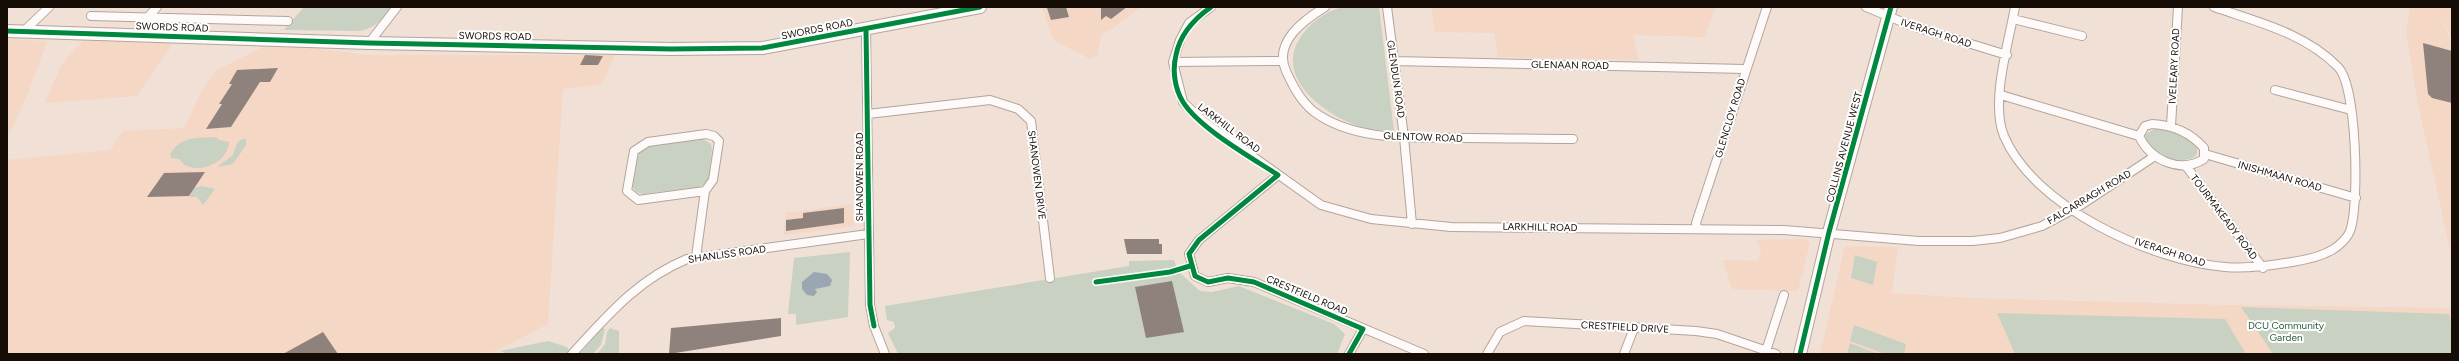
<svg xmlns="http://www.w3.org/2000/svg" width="2459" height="361" font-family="Figtree,sans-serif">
<rect width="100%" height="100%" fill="#f1e0d5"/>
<path fill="#f4d7c5" d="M1042 7H1137L1140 8 1112 29 1102 33 1097 56 1090 59 1053 40Z
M1431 7H1715L1705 37 1633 35 1639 60 1498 57 1494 33 1435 32Z
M2410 7H2452V38L2440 13 2452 44V258L2417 100 2406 32Z
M7 39 47 41 29 91 7 139Z
M83 41 170 43 172 45 137 96 45 103 61 65Z
M263 47 312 48 369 55H615L602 84 563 89 548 324 497 351 464 354H7V160L110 150 123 131 184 128 202 90 217 70Z
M852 204 854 226 783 235 786 213Z
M1804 239 1810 242 1798 291 1732 289 1723 260 1758 261 1761 250 1757 240Z
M1845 246 1898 247 1892 293 1970 298 2229 305 2452 308V354H1820Z"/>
<path fill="#c9d2c2" d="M304 7H391C381 20 376 28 359 31L284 30Z
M1343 7H1379L1394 131C1385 130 1373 130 1364 128 1329 118 1273 80 1300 38 1311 22 1324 12 1343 7Z
M2155 128C2167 128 2179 131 2189 139 2222 166 2148 170 2145 135Z
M216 137 219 140 229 142C228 161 204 173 187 166 183 165 182 162 180 160 178 158 174 159 171 158L170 154C181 136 196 138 216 137Z
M242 139H246V145L233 164 217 167 233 155 237 143Z
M703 139 711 144 712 149 709 181 699 187 643 194 636 192 632 186 638 151 650 145Z
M202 186 215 189 203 205 197 197H189L194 188Z
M850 252 848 317 796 325V314H788L794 258Z
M1855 255 1877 262 1873 285 1851 278Z
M1174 260 1178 271 1200 291 1212 292 1239 286 1334 324 1345 334 1337 354H898L888 333 895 328 894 322 887 320 885 306 1129 266V261Z
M2241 307 2449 314 2452 328V354H2273Z
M1997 313 2225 319 2246 354H2015Z
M1854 325 1906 344 1904 354H1885L1850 341Z
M603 328 605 329 601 345 593 354H579Z
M610 328 619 331V354H597L605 344 607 332Z
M548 341 567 347 569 351 566 354H508L500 351Z
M1850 343 1878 354H1847Z"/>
<path fill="#9aa6b2" d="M814 272 827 274 832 280 830 286 815 289 817 292 814 296 807 295 802 289V282Z"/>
<path fill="#8f827c" d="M1058 7H1066L1069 17 1051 20 1047 8Z
M1101 7H1127L1111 19 1106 16 1101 20Z
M2423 43 2452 51V103L2432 98 2428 94Z
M585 55 603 56 598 65H580Z
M278 68 270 82H260L231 127 206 129 222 104H219L232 84H229L237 70Z
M205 172 189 196 147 197 164 173Z
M844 208V223L786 231V220L803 218V213Z
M1124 239H1159V244H1162V254H1127Z
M1172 281 1184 332 1146 338 1135 287Z
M781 318V336L669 354 671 328Z
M323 332 338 354H283Z"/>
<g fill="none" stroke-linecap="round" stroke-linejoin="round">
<defs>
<path id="minor" d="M1211 7 1189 23 1180 40 1173 62 1183 102 1203 121 1321 205 1371 219 1451 227 1784 230 1919 241H1973L2000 238 2042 226 2081 205 2155 156
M1325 7C1304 20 1273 42 1286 71 1293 86 1300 100 1313 111 1355 143 1417 137 1467 138 1502 138 1537 139 1573 139
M1387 7 1404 137 1412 224
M1866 7 1912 26 2007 55
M2015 7C2009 42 1990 102 2004 136 2034 207 2152 261 2225 267 2247 269 2269 266 2292 262 2305 260 2320 257 2332 250 2339 246 2349 237 2351 228 2359 201 2357 86 2338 67 2305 33 2257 22 2214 7
M91 16 288 21
M148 17 157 7
M2013 19 2082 36
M866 29 870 305 874 326 885 354
M24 31 49 7
M369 43 397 7
M1394 61 1745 69
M1173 62 1283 61
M2275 90 2351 110
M2001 95 2139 136
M868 114 990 100 1018 109 1031 121 1050 278
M2152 124C2173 125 2190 132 2204 148V159C2180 174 2150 160 2139 136L2145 126Z
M2171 126 2178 7
M706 134 714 136 719 141 713 180 705 191 638 200 627 191 634 151 648 142Z
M2205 154 2356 198
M2186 166 2263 268
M1278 175 1199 240 1189 254 1195 276 1208 282 1228 278 1254 282 1424 354
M1697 229 1696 223 1767 7
M696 257 705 191
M572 354C607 316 638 279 687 259L868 234
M1349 354 1363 329
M1487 354 1500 332 1524 321 1696 331 1717 334 1776 354
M1624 354 1634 328
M1765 354 1784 295"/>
<path id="secondary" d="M7 31 369 43 671 49 762 48 980 7
M1800 354 1829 232 1891 7"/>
</defs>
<use href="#minor" stroke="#b2a59c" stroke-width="10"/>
<use href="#secondary" stroke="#b2a59c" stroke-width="14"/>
<use href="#minor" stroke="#fdfaf9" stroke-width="8"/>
<use href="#secondary" stroke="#fdfaf9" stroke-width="12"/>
<defs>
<path id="cycleway" d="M1211 7C1194 19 1180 34 1176 55 1172 71 1175 89 1183 102 1199 128 1252 158 1278 175L1199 240 1189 254 1195 276 1208 282 1228 278 1254 282 1363 329 1349 354
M866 29 870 305 874 326
M7 31 369 43 671 49 762 48 980 7
M1096 282 1170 272 1190 266
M1800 354 1829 232 1891 7"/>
</defs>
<use href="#cycleway" stroke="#fff" stroke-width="8"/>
<use href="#cycleway" stroke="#00873e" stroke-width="5"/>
</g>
<g text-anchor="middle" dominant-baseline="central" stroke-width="4" stroke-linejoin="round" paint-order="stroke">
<g font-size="10" fill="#160c06" stroke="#fff">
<text transform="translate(172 27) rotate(2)">SWORDS ROAD</text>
<text transform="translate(817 29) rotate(-11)">SWORDS ROAD</text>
<text transform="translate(1936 33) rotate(18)">IVERAGH ROAD</text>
<text transform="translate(495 36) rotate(1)">SWORDS ROAD</text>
<text transform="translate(1570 65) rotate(1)">GLENAAN ROAD</text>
<text transform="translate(2174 66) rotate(-87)">IVELEARY ROAD</text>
<text transform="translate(1396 79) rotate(82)">GLENDUN ROAD</text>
<text transform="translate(1730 118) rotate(-73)">GLENCLOY ROAD</text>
<text transform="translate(1229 128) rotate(37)">LARKHILL ROAD</text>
<text transform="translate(1423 137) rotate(2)">GLENTOW ROAD</text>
<text transform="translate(1844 147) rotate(-75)">COLLINS AVENUE WEST</text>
<text transform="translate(1037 175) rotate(83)">SHANOWEN DRIVE</text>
<text transform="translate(2280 176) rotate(16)">INISHMAAN ROAD</text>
<text transform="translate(859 177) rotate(-90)">SHANOWEN ROAD</text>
<text transform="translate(2089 197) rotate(-31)">FALCARRAGH ROAD</text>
<text transform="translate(2224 217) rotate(53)">TOURMAKEADY ROAD</text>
<text transform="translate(1540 227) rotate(1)">LARKHILL ROAD</text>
<text transform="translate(2170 252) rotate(18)">IVERAGH ROAD</text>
<text transform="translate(727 254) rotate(-8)">SHANLISS ROAD</text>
<text transform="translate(1307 295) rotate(23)">CRESTFIELD ROAD</text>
<text transform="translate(1625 327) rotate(3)">CRESTFIELD DRIVE</text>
</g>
<g font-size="10" fill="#265a3d" stroke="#fff">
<text x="2286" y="325">DCU Community<tspan x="2286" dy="12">Garden</tspan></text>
</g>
</g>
<rect width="2459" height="361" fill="none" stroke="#160c06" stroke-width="16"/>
</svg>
